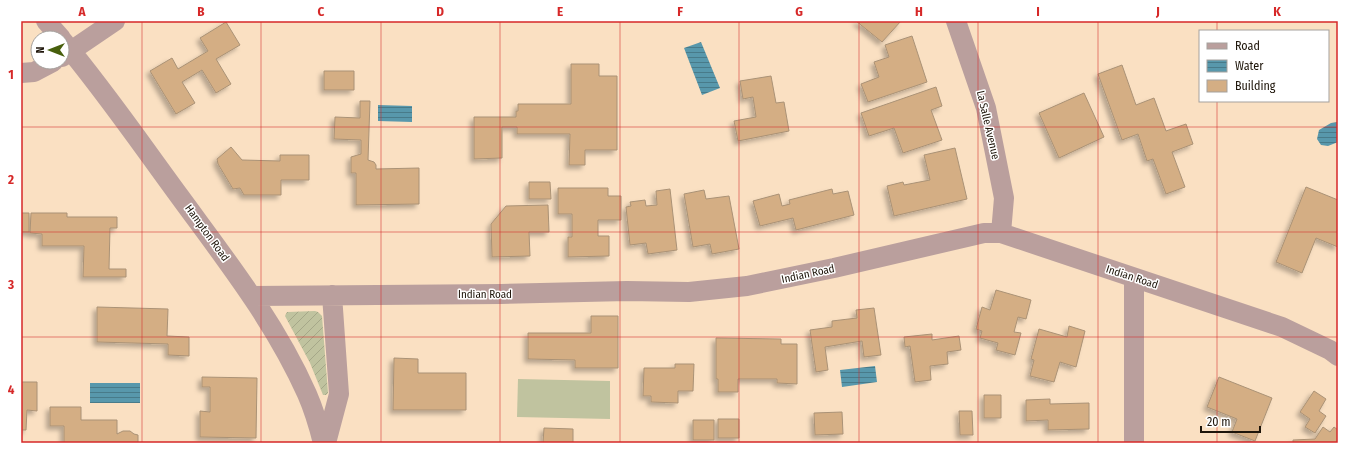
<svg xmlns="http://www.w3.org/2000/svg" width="1359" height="464" font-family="'Fira Sans Condensed',sans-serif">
<defs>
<pattern id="garden-furrows" width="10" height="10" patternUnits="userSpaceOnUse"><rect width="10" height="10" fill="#c0c39f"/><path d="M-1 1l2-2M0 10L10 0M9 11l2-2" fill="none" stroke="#a5a788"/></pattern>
<pattern id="water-rules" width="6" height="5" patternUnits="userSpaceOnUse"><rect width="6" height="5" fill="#5898ac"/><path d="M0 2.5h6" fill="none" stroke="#487b8a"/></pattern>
<filter id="shadow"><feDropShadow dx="-3.5" dy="3.5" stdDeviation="2" flood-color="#0004"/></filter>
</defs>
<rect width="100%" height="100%" fill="#fae0c2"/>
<path fill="#c0c39f" d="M518 379 610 381V419L517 417Z"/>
<path fill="url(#garden-furrows)" d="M287 312 315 311 318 312 322 316 328 393 326 395H323L310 363 285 316Z"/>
<path fill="url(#water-rules)" d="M701 42 720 88 702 95 684 48Z
M378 105 412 106V122L378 121Z
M1338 122V142L1328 146 1321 145 1317 139 1319 130 1331 123Z
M875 366 877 382 842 387 840 370Z
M90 383H140V403H90Z"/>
<path fill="#d4ae84" stroke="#aa9276" filter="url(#shadow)" d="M856 21H901L882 42Z
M226 22 240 45 216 59 231 84 216 93 202 70 182 82 195 103 176 114 150 71 172 58 178 69 208 51 200 38Z
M912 36 927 82 868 102 861 84 879 77 874 62 889 57 885 45Z
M571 64H599V76H617V150H585V165H569L570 134H517V127H502V158L474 159V117H516V111H518V104H571Z
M1122 65 1136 105 1154 98 1166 131 1186 124 1193 144 1172 152 1185 187 1166 194 1153 159 1147 161 1138 134 1122 140 1098 74Z
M324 71H354V90H324Z
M771 76 776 103 784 102 789 131 738 141 734 121 756 117 753 97 743 99 740 81Z
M936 87 942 106 931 110 942 140 903 153 894 128 869 136 861 113Z
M1084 93 1104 137 1059 158 1039 113Z
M360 101H370L368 160 374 162 376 165V169L419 168V204L356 205V173H351V157L361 154V140L334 139 335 117 360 118Z
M231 147 242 160 280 161V155H309V180H281V195H244L240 188 233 189 218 164 217 159Z
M955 148 967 199 894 216 887 186 903 182 904 185 930 180 924 155Z
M529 182H550L551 199H529Z
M1306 187 1338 200V247L1316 238 1302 273 1276 262Z
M558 188H608V196H621V220H598V236H609V256L568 257V237H572V214H558Z
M670 189 677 250 648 254 646 243 630 245 626 207 631 206 630 202 645 200 646 206 657 205 656 191Z
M832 189 833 194 848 191 854 215 796 230 793 218 760 226 753 201 779 194 782 206 790 204 789 200Z
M704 190 706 199 729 196 739 249 712 254 710 244 693 247 684 194Z
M548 205 549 232H529L530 256 492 257 491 224 506 206Z
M21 213H29V232H21Z
M31 213H67V217H117V228H110L109 269H126V277H83L84 246H42V234L30 233Z
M996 290 1031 300 1026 319 1018 317 1014 332 1021 333 1015 355 996 350 998 343 980 338 982 331 976 329 982 307 990 310Z
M97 307 168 309 167 336 189 337V356L168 355V344L97 342Z
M874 308 881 355 864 357 862 341 825 347 828 370 816 372 810 330 832 327V321L857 318 856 310Z
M591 316H618V368H575V360L528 359V333H591Z
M1069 326 1085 331 1076 367 1060 362 1054 382 1030 376 1034 360 1031 359 1039 329 1067 337Z
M932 334V340L959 336 961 350 947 352 948 364 930 366 931 380 915 382 910 346 905 347 904 337Z
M716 338 781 339V344H797V384L777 383V379H738V392H718V379H716Z
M394 358 418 359V373H466V410H393Z
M675 364H694L693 391H678V403L651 402V396H643L644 368H675Z
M202 377 257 378 256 438 200 437V411L210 412V387H202Z
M1219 377 1272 398 1255 441 1232 432 1237 419 1207 407Z
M21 382H37V411L27 410 26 430H21Z
M1314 391 1326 399 1319 411 1326 416 1315 433 1305 427 1310 419 1300 412Z
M984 395H1001V418H984Z
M1050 399V404L1089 403V429L1048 430V420L1026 421V400Z
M50 407H81V420H117V434L123 431H130L134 434 138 435V443H64V426H50Z
M959 411H972L973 435H960Z
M842 412 843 434 815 435 814 413Z
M718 419H739V438H718Z
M693 420H714V440H693Z
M1323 427 1330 432 1334 427 1338 430V443H1293V440L1315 439Z
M544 428 573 429V443H543Z"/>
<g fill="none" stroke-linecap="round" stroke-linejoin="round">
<path stroke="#ba9f9d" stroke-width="20" d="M46 21 61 38
M956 21 986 108 1004 198 1001 233
M62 40C104 90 141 144 180 197 226 260 275 322 307 394 314 410 319 427 323 443
M62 57 115 21
M21 73 34 72 53 62
M1134 278V443
M252 296 501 294 627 291 689 292 747 286 834 268 984 233H1001L1282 327 1330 350 1338 356
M326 443 339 394 332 295"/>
</g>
<path fill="none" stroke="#d62828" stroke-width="1" stroke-opacity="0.55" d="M142 21V443M261 21V443M381 21V443M500 21V443M620 21V443M739 21V443M859 21V443M978 21V443M1098 21V443M1217 21V31M1217 101V443M21 127H1338M21 232H1338M21 337H1338"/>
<g text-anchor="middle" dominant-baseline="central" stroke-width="3" stroke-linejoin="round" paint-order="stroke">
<g font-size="11" fill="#1e150a" stroke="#fff">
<text transform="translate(988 125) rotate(77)">La Salle Avenue</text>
<text transform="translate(207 233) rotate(54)">Hampton Road</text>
<text transform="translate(808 274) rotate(-12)">Indian Road</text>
<text transform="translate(1132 277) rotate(18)">Indian Road</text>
<text x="485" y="294">Indian Road</text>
</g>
</g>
<rect width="1359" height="464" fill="none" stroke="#ffffff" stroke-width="44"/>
<rect x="1199" y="30" width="130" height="72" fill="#ffffff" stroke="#a5a19d"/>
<rect x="1207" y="43" width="20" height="6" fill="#ba9f9d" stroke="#a5a19d"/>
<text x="1235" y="50" font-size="12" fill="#1e150a">Road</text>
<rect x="1207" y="60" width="20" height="12" fill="url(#water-rules)" stroke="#a5a19d"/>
<text x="1235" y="70" font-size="12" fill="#1e150a">Water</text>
<rect x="1207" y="80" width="20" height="12" fill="#d4ae84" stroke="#a5a19d"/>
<text x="1235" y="90" font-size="12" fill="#1e150a">Building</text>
<g transform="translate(50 50) rotate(270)"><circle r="19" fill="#ffffff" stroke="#a5a19d"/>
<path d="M0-3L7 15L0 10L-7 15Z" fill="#475f0c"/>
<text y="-6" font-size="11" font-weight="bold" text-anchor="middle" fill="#1e150a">N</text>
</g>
<path d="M1201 426v6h59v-6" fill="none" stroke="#1e150a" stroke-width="2"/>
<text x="1207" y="426" font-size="12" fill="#1e150a" stroke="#ffffff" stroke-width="3" paint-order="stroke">20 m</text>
<rect x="22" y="22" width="1315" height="420" fill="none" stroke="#d62828" stroke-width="1.5"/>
<g font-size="13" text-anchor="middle" font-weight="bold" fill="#d62828">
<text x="82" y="16">A</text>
<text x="201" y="16">B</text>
<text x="321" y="16">C</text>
<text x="440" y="16">D</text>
<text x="560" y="16">E</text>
<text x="680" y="16">F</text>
<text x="799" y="16">G</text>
<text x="919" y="16">H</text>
<text x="1038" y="16">I</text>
<text x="1158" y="16">J</text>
<text x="1277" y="16">K</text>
<text x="11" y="79">1</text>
<text x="11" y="184">2</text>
<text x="11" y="289">3</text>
<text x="11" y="394">4</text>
</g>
</svg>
